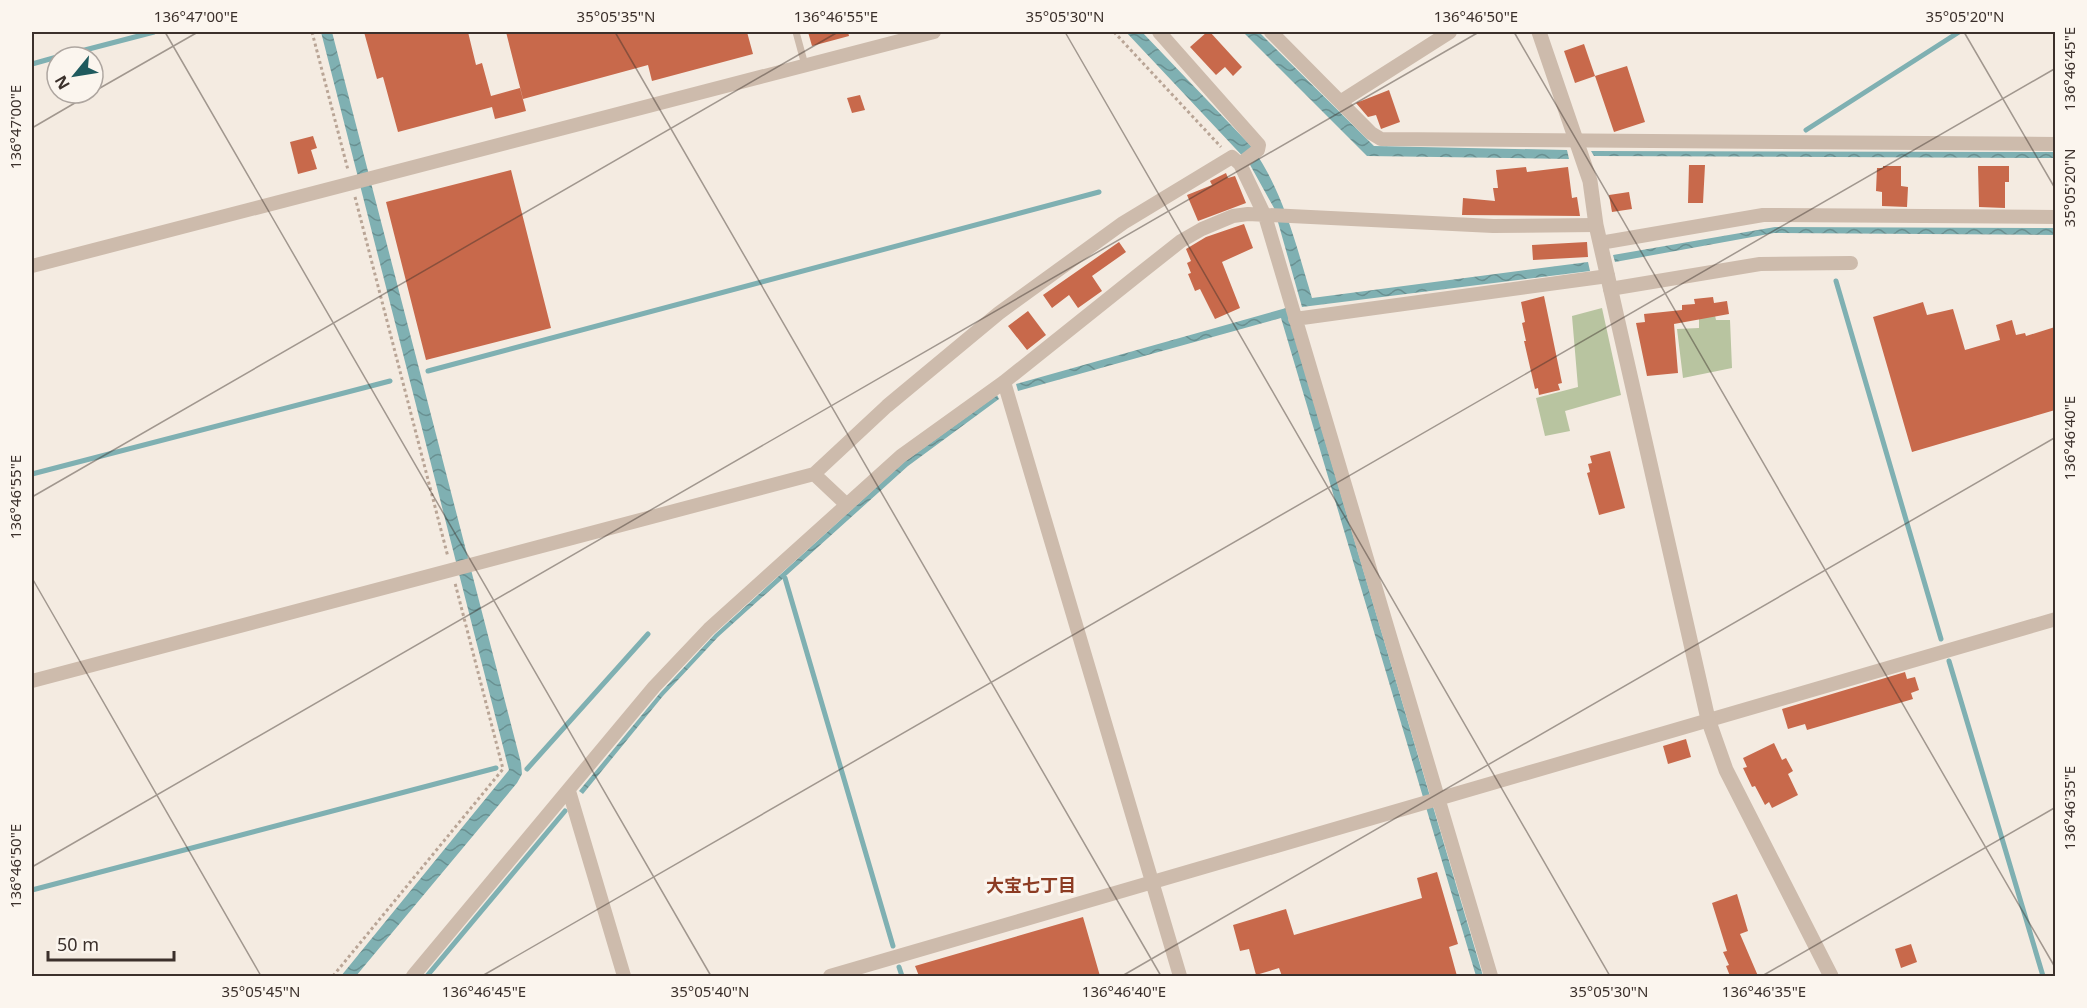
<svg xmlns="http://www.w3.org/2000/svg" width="2087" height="1008" font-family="'Noto Sans','Noto Sans JP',sans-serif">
<defs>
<pattern id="water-waves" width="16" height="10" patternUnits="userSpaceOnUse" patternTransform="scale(1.5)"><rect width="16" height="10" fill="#7fb0b2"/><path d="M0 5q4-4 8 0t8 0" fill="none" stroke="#699091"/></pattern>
</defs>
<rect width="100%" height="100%" fill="#f4ebe1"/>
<path fill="#b8c4a0" d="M1602 308 1621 395 1565 411 1570 431 1545 436 1536 398 1578 387 1572 316Z
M1714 311 1716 320H1730L1732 368 1683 378 1677 329 1699 328V313Z"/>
<path fill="url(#water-waves)" d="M321 32H332L521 763 522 774 517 783 356 976H341L509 770Z
M1126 32H1142L1252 147C1284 193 1296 245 1312 298L1588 262 1590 271 1302 307 1274 208 1249 163Z
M1243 32H1259L1374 146 1567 150 1569 159 1367 156Z
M1591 151 2055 152 2056 158 1594 156Z
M1775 227 2055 228 2056 235 1774 233 1615 262 1613 255Z
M1286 308 1483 976H1476L1281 318 1018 391 1016 384Z
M997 395 999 399 908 466 718 637 663 696 583 794 579 791 660 693 715 634 904 462Z"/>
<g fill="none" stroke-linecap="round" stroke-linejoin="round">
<path stroke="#7fb0b2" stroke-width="5" d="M58 57 154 32
M32 64 57 57
M1806 130 1959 32
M1836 281 1941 639
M428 371 1099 192
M32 474 390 381
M785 578 893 946
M1949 661 2043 976
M527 769 648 634
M32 890 496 768
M899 967 902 976
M427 976 565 811"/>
</g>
<path fill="#c8694b" d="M364 32H468L476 65 482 63 491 96 520 88 526 111 495 119 492 107 398 132 383 77 377 79Z
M506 32H747L753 54 652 81 648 65 523 99Z
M808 32H848L849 36 812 46Z
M1207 32H1210L1242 67 1233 76 1225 67 1216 75 1190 47Z
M1584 44 1595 76 1575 83 1564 51Z
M1627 66 1645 122 1614 132 1595 76Z
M1389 90 1400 122 1381 129 1376 115 1368 117 1356 103Z
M860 95 865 110 852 113 847 98Z
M313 136 317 148 311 150 317 169 298 174 290 142Z
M1689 165H1705L1703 203H1688Z
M1883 166H1901V186L1908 187 1907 207 1882 206V192L1876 191 1877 168H1883Z
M1978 166H2009V182H2005V208L1979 207Z
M1526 167 1527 172 1568 167 1572 198 1577 197 1580 216 1462 215 1463 198 1495 201 1493 188H1498L1496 170Z
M511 170 551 328 426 360 386 202Z
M1226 173 1228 178 1235 176 1246 203 1198 221 1187 195 1212 185 1210 181Z
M1629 192 1632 209 1612 212 1609 195Z
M1244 224 1253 248 1222 262 1240 308 1215 319 1200 289 1195 291 1188 274 1191 273 1187 263 1191 261 1186 249 1206 237Z
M1119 242 1126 252 1092 276 1102 291 1078 308 1069 295 1052 308 1043 295Z
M1587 242 1588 257 1533 260 1532 245Z
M1544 296 1562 383 1558 384 1560 390 1539 395 1538 388 1535 389 1524 341H1526L1522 323 1525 322 1521 302Z
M1713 297 1714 303 1727 301 1729 314 1674 324 1678 373 1647 376 1636 323 1645 322 1644 314 1682 310V305L1695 304 1694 299Z
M1923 302 1927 315 1953 309 1965 350 2000 340 1996 325 2012 320 2016 335 2025 333 2026 336 2055 327V410L1912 452 1873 317Z
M1028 311 1046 335 1027 350 1008 326Z
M1610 451 1625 508 1599 515 1587 473 1590 472 1588 464 1592 463 1590 456Z
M1905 672 1907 679 1915 677 1919 690 1911 693 1913 699 1807 730 1805 724 1788 729 1782 709Z
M1686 739 1691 757 1668 764 1663 746Z
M1774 743 1782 760 1786 758 1793 771 1788 774 1798 795 1772 808 1769 802 1765 805 1755 786 1752 787 1743 768 1747 767 1743 758Z
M1437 872 1458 944 1449 947 1457 976H1282L1279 968 1256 975 1249 949 1240 951 1233 925 1286 909 1294 935 1422 898 1417 878Z
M1737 894 1748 931 1740 934 1758 976H1730L1726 966 1729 965 1723 952 1727 951 1712 903Z
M1083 917 1100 976H919L915 966Z
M1911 944 1917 962 1901 968 1895 949Z"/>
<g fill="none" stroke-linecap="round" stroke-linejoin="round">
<path stroke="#b9a596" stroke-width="3" stroke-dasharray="3 3" stroke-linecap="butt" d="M312 32 348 170
M1114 32 1221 147
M355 197 448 557
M333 976 503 769 455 583"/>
<path stroke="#cdbbac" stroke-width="7" d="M796 32 805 65"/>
<path stroke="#cdbbac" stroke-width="14" d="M1159 32 1259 145 1258 150 1240 164 1265 216 1491 976
M1271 32 1371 133 1381 139 2056 144
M1340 102 1450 32
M1600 243 1763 215 2056 217
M32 266 934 32
M1610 289 1760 264 1851 263
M1295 319 1608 276
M1004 382 1180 976
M814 474 847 505
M32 681 814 474 887 406 999 313 1123 223 1232 157 1240 164
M569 791 624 976
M413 976 654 687 709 629 901 456 1004 382 1143 271 1181 241 1202 229 1233 216 1248 214 1493 226 1596 225
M830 976 2056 619"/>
<path stroke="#cdbbac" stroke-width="15" d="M1539 32 1590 181 1596 225 1708 719 1726 770 1831 976"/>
</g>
<path fill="none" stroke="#3b302b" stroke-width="1.5" stroke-opacity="0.45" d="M165 32 711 976M615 32 1161 976M1065 32 1610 976M1514 32 2056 969M1964 32 2056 190M93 92 198 32M32 128 92 93M32 497 838 32M32 578 261 976M32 867 1479 32M482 976 2056 68M1122 976 2056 437M1762 976 2056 807"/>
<g text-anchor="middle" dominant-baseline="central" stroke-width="6" stroke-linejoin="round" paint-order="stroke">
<g font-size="18" font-weight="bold" fill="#8c3b22" stroke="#fbf5ee">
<text x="1031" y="885">大宝七丁目</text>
</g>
</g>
<rect width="2087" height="1008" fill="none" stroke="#fbf5ee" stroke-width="66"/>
<g transform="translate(75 75) rotate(240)"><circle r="28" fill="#fbf5ee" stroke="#aea6a0" stroke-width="1.5"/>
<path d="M0-4.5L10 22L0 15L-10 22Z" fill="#1f5a5e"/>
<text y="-9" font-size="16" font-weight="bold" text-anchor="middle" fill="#3b302b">N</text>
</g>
<path d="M48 951v9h126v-9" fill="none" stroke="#3b302b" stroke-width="3"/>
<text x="57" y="951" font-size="18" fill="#3b302b" stroke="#fbf5ee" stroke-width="4.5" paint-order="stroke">50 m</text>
<rect x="33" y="33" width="2021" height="942" fill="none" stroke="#3b302b" stroke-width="2"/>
<g font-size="15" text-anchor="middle" fill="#3b302b">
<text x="196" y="22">136°47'00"E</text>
<text x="616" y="22">35°05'35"N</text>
<text x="836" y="22">136°46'55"E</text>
<text x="1065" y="22">35°05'30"N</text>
<text x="1476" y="22">136°46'50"E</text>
<text x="1965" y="22">35°05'20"N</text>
<text transform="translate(2070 69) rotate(-90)" y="5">136°46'45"E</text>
<text transform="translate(16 127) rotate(-90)" y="5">136°47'00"E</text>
<text transform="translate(2070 188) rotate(-90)" y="5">35°05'20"N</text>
<text transform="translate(2070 438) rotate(-90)" y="5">136°46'40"E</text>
<text transform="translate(16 497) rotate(-90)" y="5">136°46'55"E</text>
<text transform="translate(2070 808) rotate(-90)" y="5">136°46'35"E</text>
<text transform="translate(16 866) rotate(-90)" y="5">136°46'50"E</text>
<text x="261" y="997">35°05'45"N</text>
<text x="484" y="997">136°46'45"E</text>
<text x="710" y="997">35°05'40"N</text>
<text x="1124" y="997">136°46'40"E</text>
<text x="1609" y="997">35°05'30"N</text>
<text x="1764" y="997">136°46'35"E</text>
</g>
</svg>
